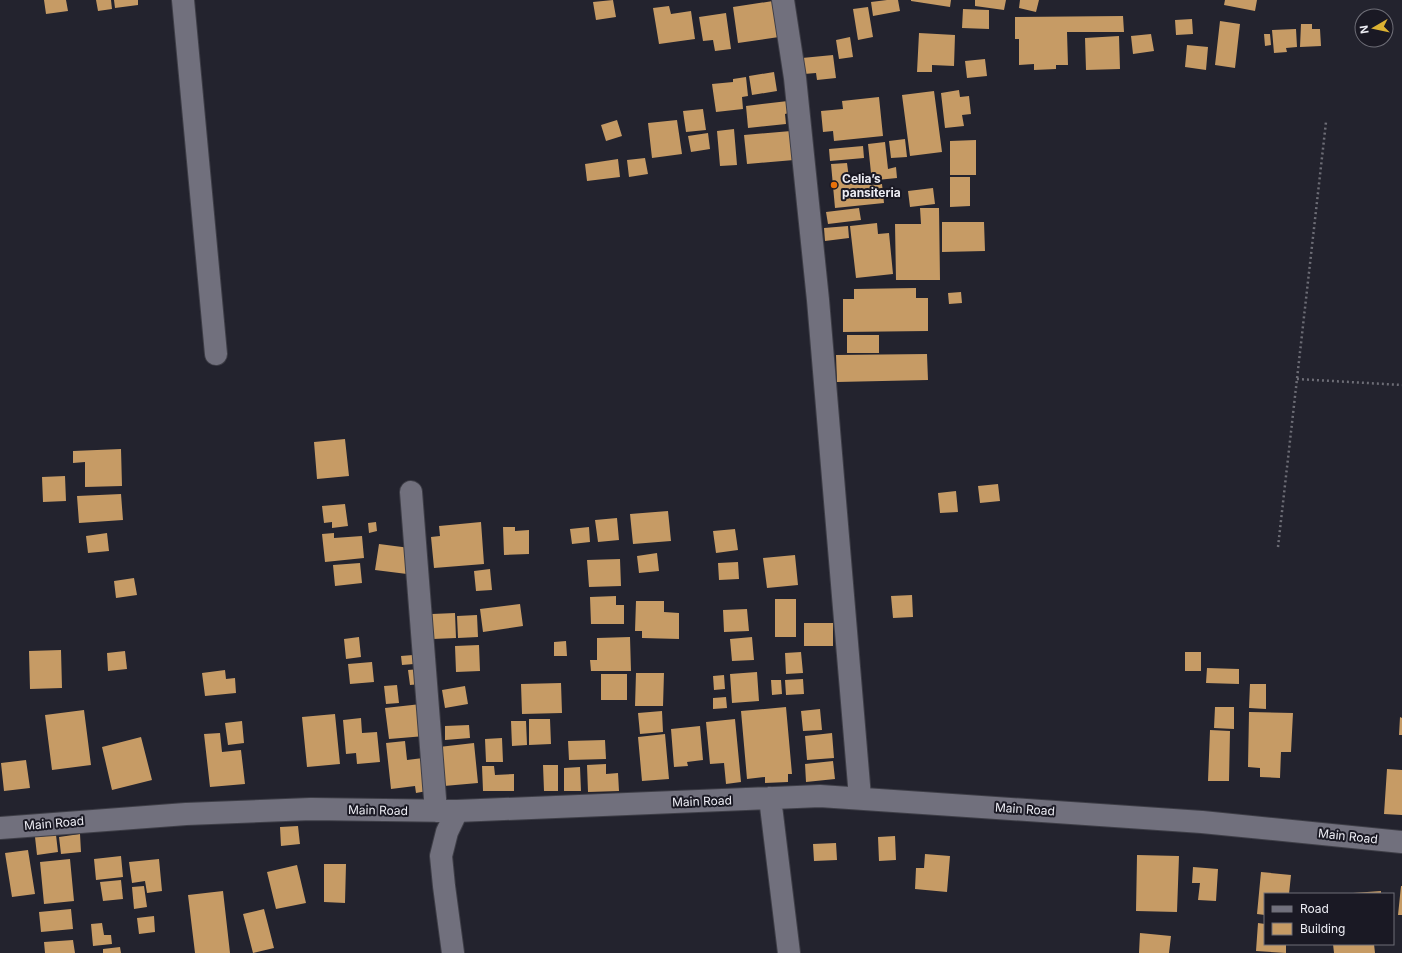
<svg xmlns="http://www.w3.org/2000/svg" width="1402" height="953" font-family="Inter,sans-serif">
<rect width="100%" height="100%" fill="#23232e"/>
<path fill="#c69b65" d="M44 0H66L68 11 46 14Z
M96 0H111L112 9 98 11Z
M114 0H138V5L115 8Z
M613 0 616 17 596 20 593 2Z
M887 0H898L900 11 873 16 871 2Z
M911 0H951L950 7 911 1Z
M975 0H1006L1004 10 975 6Z
M1020 0H1039L1036 12 1019 8Z
M1225 0H1257L1255 11 1224 5Z
M773 1 779 37 738 43 733 7Z
M669 6 671 14 691 11 695 39 659 44 653 8Z
M868 7 873 37 858 40 853 9Z
M963 9 989 10V29L962 28Z
M726 13 731 49 715 51 713 40 703 41 699 17Z
M1123 16 1124 32H1067L1068 65H1056V69L1034 70V64L1019 65V39H1015V17Z
M1192 19 1193 34 1176 35 1175 20Z
M1220 21 1240 24 1235 68 1215 65Z
M1301 24H1312V29H1320L1321 46 1300 47Z
M1296 29 1297 47 1286 48 1287 52 1274 53 1272 30Z
M919 33 955 35 954 66 932 65V72H917Z
M1151 34 1154 51 1133 54 1131 36Z
M1264 34H1270L1271 45 1265 46Z
M1119 36 1120 69 1086 70 1085 38Z
M850 37 853 57 839 59 836 40Z
M1187 45 1208 47 1206 70 1185 67Z
M833 55 836 78 817 80 816 73 804 74 802 58Z
M985 59 987 76 967 78 965 61Z
M774 72 777 91 752 95 749 76Z
M746 77 748 96 742 97 743 109 716 112 712 84 733 82V79Z
M959 90 960 97 969 96 971 114 962 115 964 126 945 128 941 93Z
M934 91 942 152 910 156 902 95Z
M879 97 883 136 834 141 833 131 823 132 821 111 843 109 842 101Z
M788 101 789 113 785 114 786 124 748 128 746 106Z
M703 109 706 130 686 132 683 111Z
M617 120 622 136 606 141 601 125Z
M677 120 682 154 652 158 648 123Z
M734 129 737 165 720 166 717 131Z
M791 131 794 160 747 164 744 135Z
M708 133 710 149 691 152 688 136Z
M905 139 907 157 891 158 889 141Z
M976 140V175H950V141Z
M885 142 888 169 896 167 897 178 877 180 876 173H871L868 144Z
M863 146 864 158 830 161 829 149Z
M645 158 648 174 629 177 627 160Z
M618 159 620 177 587 181 585 164Z
M847 163 849 178 870 176 871 185 882 184 884 203 835 208 831 164Z
M950 177H970V206L950 207Z
M933 188 935 204 910 207 908 191Z
M859 208 861 220 828 224 826 212Z
M920 208H939L940 280H896L895 224H921Z
M942 222H984L985 251 942 252Z
M877 223 878 234 889 233 893 274 856 278 850 226Z
M848 226 849 238 825 241 824 228Z
M916 288V298H928V331L843 332V299H854V289Z
M961 292 962 303 949 304 948 293Z
M847 335H879V353H847Z
M927 354 928 380 837 382 836 355Z
M345 439 349 476 317 479 314 442Z
M121 449 122 486 85 487V462L73 463V451Z
M65 476 66 501 43 502 42 477Z
M998 484 1000 501 980 503 978 486Z
M956 491 958 512 940 513 938 493Z
M121 494 123 520 79 523 77 496Z
M345 504 348 526 332 528V522L324 523 322 506Z
M668 511 671 541 633 544 630 514Z
M617 518 619 540 598 542 595 520Z
M376 522 377 531 369 533 368 523Z
M481 522 484 564 434 568 431 537 440 536 439 526Z
M503 527H515V531L529 530V554L504 555Z
M589 527 590 542 572 544 570 529Z
M735 529 738 550 716 553 713 531Z
M107 533 109 551 88 553 86 536Z
M334 533V538L362 536 364 558 325 562 322 534Z
M379 544 410 548 407 574 375 570Z
M657 553 659 571 639 573 637 556Z
M795 555 798 585 767 588 763 558Z
M620 559 621 586 589 587 587 560Z
M738 562 739 579 719 580 718 563Z
M360 563 362 583 335 586 333 565Z
M490 569 492 590 476 591 474 571Z
M134 578 137 595 116 598 114 581Z
M912 595 913 617 893 618 891 596Z
M616 596V605H624V624H591L590 597Z
M775 599H796V637H775Z
M636 601H664V612L679 613V639L642 638V631H635Z
M520 604 523 626 483 632 480 609Z
M747 609 749 631 724 632 723 610Z
M455 613 456 638 433 639 432 614Z
M477 615 478 637 458 638 457 616Z
M804 623H833V646H804Z
M359 637 361 657 346 659 344 639Z
M630 637 631 671H591L590 660H597V638Z
M752 637 754 660 732 661 730 639Z
M566 641 567 656H554V642Z
M479 645 480 671 456 672 455 646Z
M61 650 62 688 30 689 29 651Z
M125 651 127 669 108 671 107 653Z
M801 652 803 673 786 674 785 653Z
M1185 652H1201V671H1185Z
M413 655 414 664 402 665 401 656Z
M372 662 374 682 350 684 348 664Z
M1207 668 1239 669V684L1206 683Z
M420 669 421 684 410 685 408 670Z
M225 670 226 679 235 678 236 693 205 696 202 673Z
M757 672 759 701 732 703 730 674Z
M636 673H664L663 706H635Z
M601 674H627V700H601Z
M724 675 725 689 714 690 713 676Z
M803 679 804 694 786 695 785 680Z
M771 680H781L782 694 772 695Z
M561 683 562 713 522 714 521 684Z
M1250 684H1266V709L1249 708Z
M397 685 399 703 386 704 384 686Z
M465 686 468 704 445 708 442 690Z
M726 697 727 708 713 709V698Z
M421 704 425 736 389 739 385 708Z
M786 707 792 774H788V782L765 783V777L747 779 741 711Z
M1215 707H1234V729L1214 728Z
M820 709 822 730 803 731 801 711Z
M84 710 91 765 52 770 45 715Z
M662 711 663 732 640 734 638 713Z
M1249 712 1293 713 1291 752H1281L1280 778 1260 777V768L1248 767Z
M335 714 340 764 307 767 302 717Z
M1400 717 1402 718V735H1399Z
M361 718 362 733 377 732 380 762 357 764 356 753 346 754 343 720Z
M529 719H550L551 744 529 745Z
M735 719 741 782 726 784 724 763 710 764 706 722Z
M242 721 244 743 228 745 225 723Z
M511 721H526L527 745 512 746Z
M469 725 470 738 445 740V726Z
M700 726 703 760 687 762 688 766 674 767 671 729Z
M1210 730 1230 731 1229 781H1208Z
M220 733 222 752 241 750 245 784 210 787 204 734Z
M832 733 834 758 807 760 805 736Z
M665 734 669 779 642 781 638 737Z
M141 737 152 780 112 790 102 747Z
M502 738 503 762H486L485 739Z
M605 740 606 759 569 760 568 741Z
M405 741 407 760 423 758 427 791 416 793 415 786 391 789 386 743Z
M474 743 478 783 444 786 439 747Z
M26 760 30 788 4 791 1 763Z
M833 761 835 779 806 782 805 764Z
M606 764V774L618 773 619 791 588 792 587 765Z
M543 765H558V791H544Z
M482 766H494L495 775 514 774V791H483Z
M580 767 581 791H564V768Z
M1387 769 1402 770V815L1384 814Z
M298 826 300 844 281 846 280 827Z
M80 834 81 852 61 854 59 837Z
M56 835 58 852 37 855 35 837Z
M895 836 896 860 879 861 878 837Z
M836 843 837 860 814 861 813 844Z
M28 850 35 894 12 897 5 853Z
M925 854 950 856 947 892 915 889 916 868H924Z
M1137 855 1179 856 1177 912 1136 911Z
M121 856 123 877 96 880 94 859Z
M70 859 74 901 44 904 40 862Z
M159 859 162 891 147 893 145 881 132 883 129 862Z
M324 864H346L345 903 324 902Z
M297 865 306 903 276 909 267 872Z
M1193 867 1218 869 1216 901 1198 900 1200 883H1192Z
M1261 872 1291 875 1289 894H1265V915L1257 914Z
M121 880 123 899 103 901 100 882Z
M144 886 147 907 134 909 132 887Z
M1401 886H1402V915H1398Z
M223 891 230 953H195L188 895Z
M1381 891V894H1353V893Z
M71 909 73 929 41 932 39 912Z
M264 909 274 948 253 953 243 914Z
M154 916 155 932 139 934 137 918Z
M102 923 104 935H111L112 944 93 946 91 924Z
M1258 923 1265 924V944H1286V953L1256 951Z
M1140 933 1171 936 1169 953H1139Z
M73 940 75 953H45L44 942Z
M1333 944H1374L1375 953H1334Z
M120 947 121 953H103V949Z"/>
<g fill="none" stroke-linecap="round" stroke-linejoin="round">
<defs>
<path id="street" d="M183 0 216 354
M783 0 795 78 818 300 860 797
M411 492 436 811
M770 798 789 953
M0 828 186 814 311 809 457 811 820 796 1202 822 1402 842
M453 953 444 886 441 856 447 832 457 811"/>
</defs>
<use href="#street" stroke="#3e3e47" stroke-width="24"/>
<path stroke="#6d6d76" stroke-width="2.5" stroke-dasharray="2 3" stroke-linecap="butt" d="M1297 379 1402 385
M1278 547 1326 122"/>
<use href="#street" stroke="#71707d" stroke-width="22"/>
</g>
<circle fill="#e8710a" stroke="#1a1924" stroke-width="1.5" cx="834" cy="185" r="4"/>
<g text-anchor="middle" dominant-baseline="central" stroke-width="4" stroke-linejoin="round" paint-order="stroke">
<g font-size="12" font-weight="bold" fill="#ededf4" stroke="#1a1924" text-anchor="start">
<text x="842" y="178">Celia’s<tspan x="842" dy="14">pansiteria</tspan></text>
</g>
<g font-size="12" fill="#ededf4" stroke="#1a1924">
<text transform="translate(702 801) rotate(-2)">Main Road</text>
<text transform="translate(1025 809) rotate(4)">Main Road</text>
<text transform="translate(378 810) rotate(1)">Main Road</text>
<text transform="translate(54 823) rotate(-5)">Main Road</text>
<text transform="translate(1348 836) rotate(6)">Main Road</text>
</g>
</g>
<rect x="1264" y="893" width="130" height="52" fill="#1a1924" stroke="#6e6e77"/>
<rect x="1272" y="906" width="20" height="6" fill="#71707d" stroke="#6e6e77"/>
<text x="1300" y="913" font-size="12" fill="#ededf4">Road</text>
<rect x="1272" y="923" width="20" height="12" fill="#c69b65" stroke="#6e6e77"/>
<text x="1300" y="933" font-size="12" fill="#ededf4">Building</text>
<g transform="translate(1374 28) rotate(261)"><circle r="19" fill="#1a1924" stroke="#6e6e77"/>
<path d="M0-3L7 15L0 10L-7 15Z" fill="#dcb233"/>
<text y="-6" font-size="11" font-weight="bold" text-anchor="middle" fill="#ededf4">N</text>
</g>
</svg>
